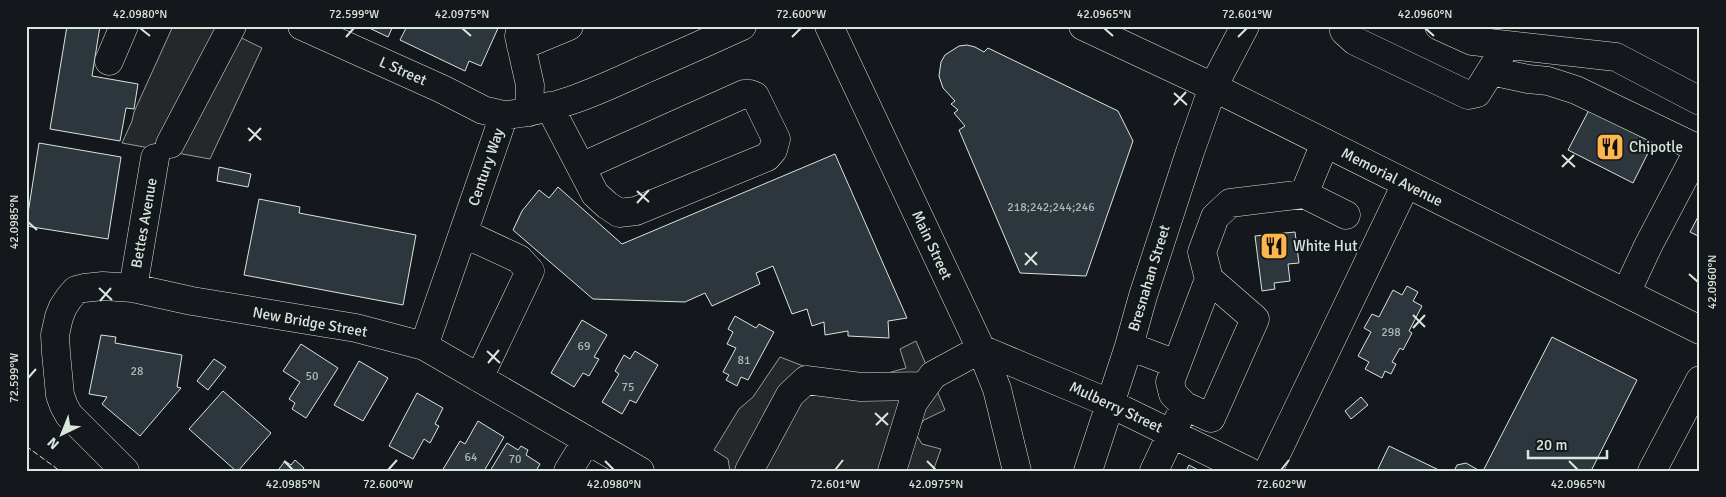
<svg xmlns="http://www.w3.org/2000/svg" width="1726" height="497" font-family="Signika,sans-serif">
<rect width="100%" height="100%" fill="#14181c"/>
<path fill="#24282b" stroke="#939e99" d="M173 26H217L262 48 210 159 122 143 132 121 134 112Z
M916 341 945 410 924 420 918 428 917 436 922 444 941 449 933 471H730L728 459 714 450 739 409 753 397 780 357 837 379 884 374 906 368 900 349Z"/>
<path fill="#2c363c" stroke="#d8e6dc" d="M67 26H100L92 76 138 84 134 109 126 108 120 141 50 129Z
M365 26H393L388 37Z
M407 26H499L481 66 469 61 465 71 400 40Z
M967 45 975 47 984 52 988 48 1118 111 1133 141 1086 276 1020 273 959 130 965 126 954 113 958 110 951 104 955 101 943 88 939 76 941 62 945 55 959 46Z
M1589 110 1653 143 1633 183 1568 150Z
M39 143 121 157 108 239 26 226Z
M835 154 907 318 888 321 889 338 848 336V331L825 335 824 322 812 326 807 309 792 314 773 266 756 273 760 284 712 306 705 293 685 302 593 299 513 230 522 211 539 190 549 198 558 187 622 244Z
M219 167 251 174 248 187 217 181Z
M259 199 300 207 299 213 416 235 403 305 244 275Z
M1700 213V237L1690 232Z
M1295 232 1299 263 1288 264 1290 281 1274 283 1275 289 1262 291 1255 236Z
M1407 286 1418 292 1413 301 1422 306 1409 331 1412 333 1403 350 1400 348 1392 362 1396 364 1391 374 1385 371 1382 378 1365 369 1369 362 1358 356 1371 332 1364 328 1372 314 1379 317 1393 290 1402 295Z
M735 316 756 328 759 324 774 332 748 380 741 377 737 386 726 380 729 375 723 372 736 348 727 344 733 332 728 329Z
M582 320 607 335 594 357 599 359 589 376 583 373 574 387 551 373Z
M101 335 116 337 115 343 182 355 177 387 181 388 140 436 102 404 107 397 89 394Z
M1552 337 1637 380 1591 471H1483Z
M301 344 338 368 306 418 292 409 295 403 289 399 300 382 283 371Z
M635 351 658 365 636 403 630 400 622 414 602 402 619 374 615 371 624 355 630 359Z
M214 359 226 367 208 390 197 381Z
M359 361 388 378 363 421 334 405Z
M223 391 271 433 238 471H236L189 429Z
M417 393 443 408 435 424 439 426 430 443 424 439 413 459 389 446Z
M1361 397 1368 405 1351 419 1345 411Z
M478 421 504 437 484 471H442L460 441 465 444Z
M507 443 518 450 521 446 528 450 526 455 540 464 536 471H490Z
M1389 446 1441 471H1377Z
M295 460 304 468 302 471H281L279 469 285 461 291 465Z
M1466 463 1480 471H1454L1457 465Z
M1189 465 1200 471H1186Z"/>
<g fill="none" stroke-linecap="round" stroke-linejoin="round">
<defs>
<path id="minor" d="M302 26 442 89 483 110 504 115
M521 26 519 36 530 85 529 112
M829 26 981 349 997 389 1017 471
M1346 26 1344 31 1355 41 1468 95 1477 93 1500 56
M1439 26 1472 41 1616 57 1700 101
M521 46 569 26
M109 61 124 26
M1491 71 1528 79 1548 81 1576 90 1699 149
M549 106 595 194 607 205 619 213 636 211 767 157 773 150 776 139 755 96 750 94H744L581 167
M170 144 232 26
M1304 194 1346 215
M463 233 519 259 530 271 479 378
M1209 279 1255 319 1211 418 1185 406 1173 394 1170 382Z
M1209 279 1202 252 1215 217 1230 203 1304 194 1325 143
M133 288 155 158
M1626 293 1649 244 1700 147
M424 346 504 115C552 112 600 90 643 70 676 56 709 41 742 26
M1129 346 1176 364
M125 471 69 415 64 406 60 395 56 353 55 335 59 317 63 307 69 298 76 290 84 288 103 286 133 288 192 301 356 328 424 346 640 471
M568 471 587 440
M749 471 790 395 806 380 861 387 925 386
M892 471 913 403 933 375 981 349 1109 403 1248 471
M1088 471 1129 346 1143 296 1190 152 1213 87 1245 26
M1154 471 1179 418
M1268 471 1406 184
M1652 471 1700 380"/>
<path id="major" d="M1083 26 1213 87 1700 330"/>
</defs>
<use href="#minor" stroke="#d8e6dc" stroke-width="29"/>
<use href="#major" stroke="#d8e6dc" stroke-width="29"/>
<use href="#minor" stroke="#14181c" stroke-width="28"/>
<use href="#major" stroke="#14181c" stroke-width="28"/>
<path stroke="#d8e6dc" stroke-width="1" stroke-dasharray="6 2.5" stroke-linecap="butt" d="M26 304 28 269
M26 446 60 471"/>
</g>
<path fill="none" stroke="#d8e6dc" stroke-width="2" d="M140 28 150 36M462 28 471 36M1104 28 1113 36M1425 28 1434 36M346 37 354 28M792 37 801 28M1238 37 1247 28M1174 93 1187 105M1174 105 1186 92M248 128 261 140M249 141 261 128M1562 155 1575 167M1562 167 1574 155M637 191 649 202M637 203 649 190M28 222 37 230M1025 253 1037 265M1025 265 1037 252M1689 274 1698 282M99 288 112 300M100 301 111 288M1413 315 1425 327M1413 328 1425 315M487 351 500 363M488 363 499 350M28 378 36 369M875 413 888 425M876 425 888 413M284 461 293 470M605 461 614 470M927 461 936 470M1569 461 1578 470M388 470 397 460M835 470 843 460M1281 470 1289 460"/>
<defs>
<symbol id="restaurant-square" viewBox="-11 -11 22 22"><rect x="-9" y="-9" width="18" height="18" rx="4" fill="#ffb74d" stroke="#14181c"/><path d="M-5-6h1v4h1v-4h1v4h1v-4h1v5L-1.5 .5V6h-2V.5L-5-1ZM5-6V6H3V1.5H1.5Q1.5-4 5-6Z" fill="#111"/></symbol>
</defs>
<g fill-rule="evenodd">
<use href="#restaurant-square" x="1594" y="131" width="32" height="32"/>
<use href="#restaurant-square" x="1258" y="230" width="32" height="32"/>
</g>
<g text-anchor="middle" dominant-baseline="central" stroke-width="4" stroke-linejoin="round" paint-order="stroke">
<g font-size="12" fill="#adbab4">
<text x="1051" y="207">218;242;244;246</text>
<text x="1391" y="332">298</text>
<text x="584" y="346">69</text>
<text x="744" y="360">81</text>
<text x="137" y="371">28</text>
<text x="312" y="376">50</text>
<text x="628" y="387">75</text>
<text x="471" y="457">64</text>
<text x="515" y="459">70</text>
</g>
<g font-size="15" fill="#d8e6dc" stroke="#14181c">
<text transform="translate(403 71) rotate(24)">L Street</text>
<text transform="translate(486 167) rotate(-71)">Century Way</text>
<text transform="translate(1392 177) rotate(27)">Memorial Avenue</text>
<text transform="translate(144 223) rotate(-80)">Bettes Avenue</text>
<text transform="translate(932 245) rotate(65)">Main Street</text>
<text transform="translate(1149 278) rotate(-73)">Bresnahan Street</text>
<text transform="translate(310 322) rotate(10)">New Bridge Street</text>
<text transform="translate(1116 407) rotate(25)">Mulberry Street</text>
</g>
<g font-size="15" fill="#d8e6dc" stroke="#14181c" text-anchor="start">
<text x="1629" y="147">Chipotle</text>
<text x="1293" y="246">White Hut</text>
</g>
</g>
<rect width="1726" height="497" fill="none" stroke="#14181c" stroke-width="55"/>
<g transform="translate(62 434) rotate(223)" stroke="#14181c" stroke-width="4" paint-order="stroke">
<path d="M0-4L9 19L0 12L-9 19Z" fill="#d8e6dc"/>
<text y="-8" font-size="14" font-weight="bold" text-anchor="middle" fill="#d8e6dc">N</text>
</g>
<path d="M1528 450v8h79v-8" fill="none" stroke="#d8e6dc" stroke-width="2.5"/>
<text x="1536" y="450" font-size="15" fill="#d8e6dc" stroke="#14181c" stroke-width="4" paint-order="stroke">20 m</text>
<rect x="28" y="28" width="1670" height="442" fill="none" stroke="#d8e6dc" stroke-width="2"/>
<g font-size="12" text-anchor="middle" fill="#d8e6dc">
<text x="140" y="18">42.0980°N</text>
<text x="354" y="18">72.599°W</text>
<text x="462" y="18">42.0975°N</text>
<text x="801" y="18">72.600°W</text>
<text x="1104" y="18">42.0965°N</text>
<text x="1247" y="18">72.601°W</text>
<text x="1425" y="18">42.0960°N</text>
<text transform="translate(14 222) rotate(-90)" y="4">42.0985°N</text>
<text transform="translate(1712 282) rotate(-90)" y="4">42.0960°N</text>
<text transform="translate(14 378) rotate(-90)" y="4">72.599°W</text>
<text x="293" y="488">42.0985°N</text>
<text x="388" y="488">72.600°W</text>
<text x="614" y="488">42.0980°N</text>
<text x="835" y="488">72.601°W</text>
<text x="936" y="488">42.0975°N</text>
<text x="1281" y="488">72.602°W</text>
<text x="1578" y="488">42.0965°N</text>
</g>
</svg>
